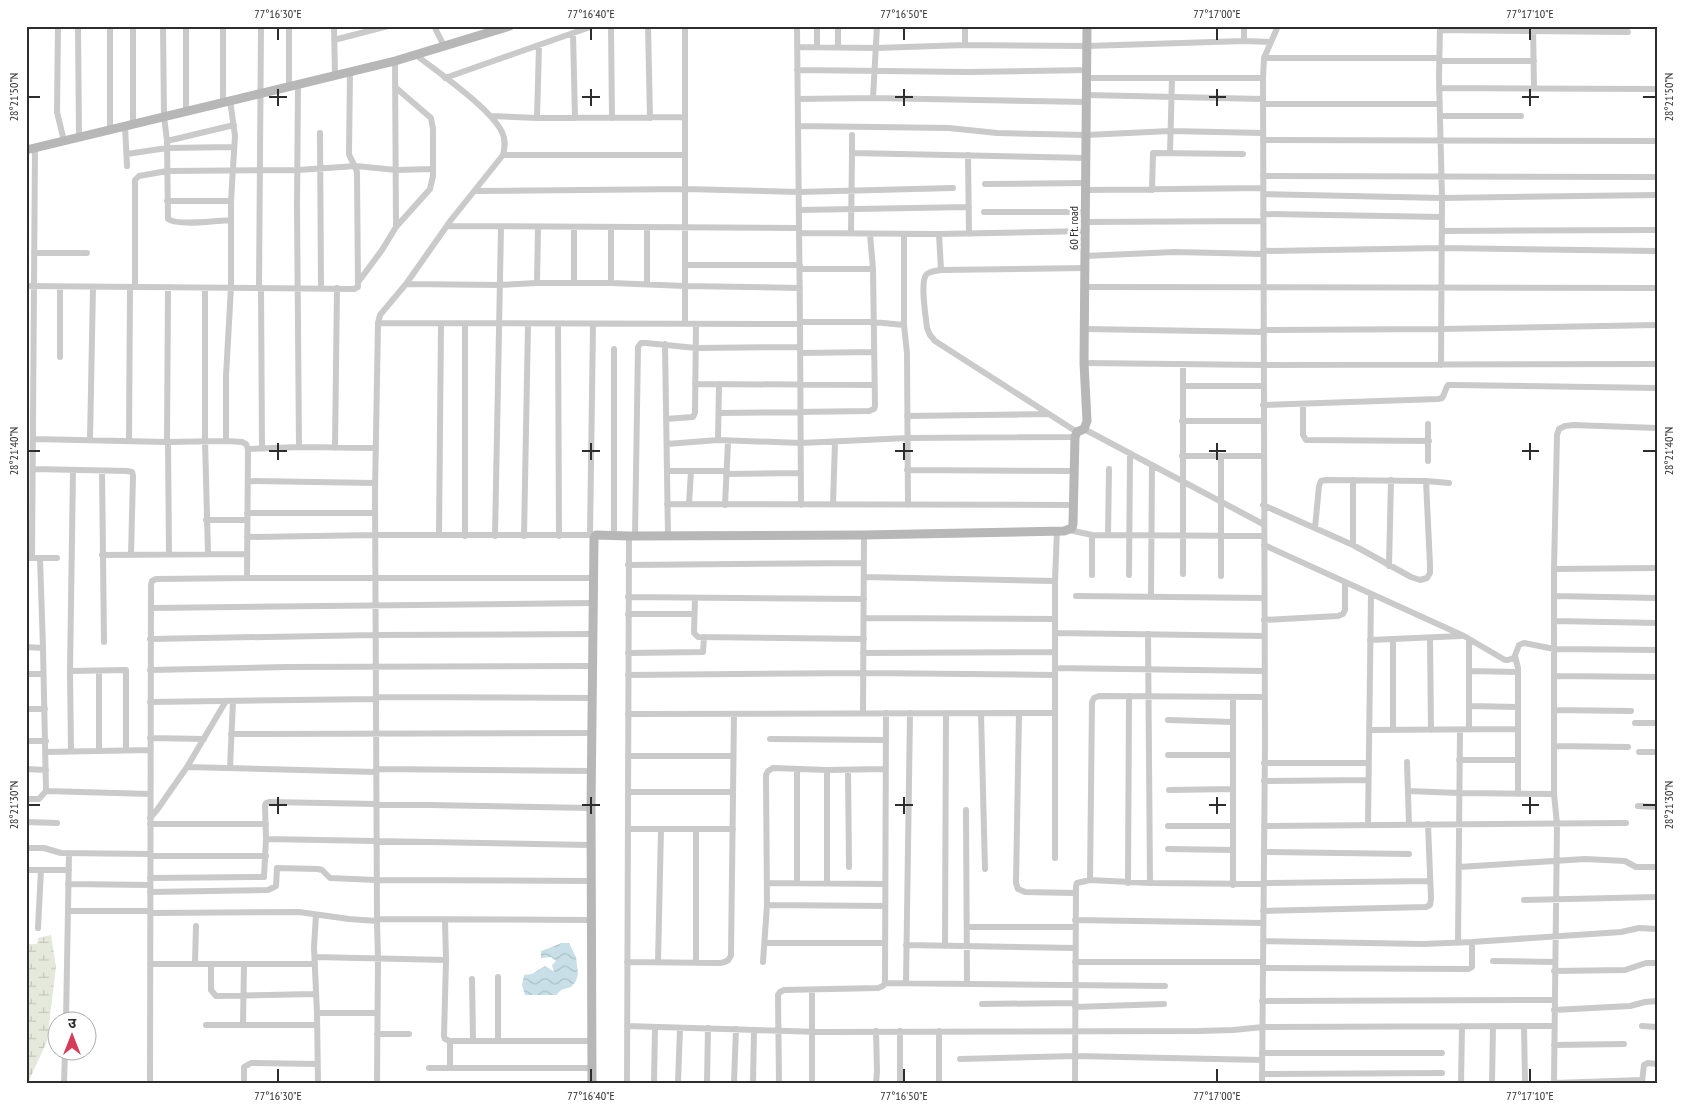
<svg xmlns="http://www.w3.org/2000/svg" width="1683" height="1109" font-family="'PT Sans Narrow','Noto Sans Devanagari',sans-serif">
<defs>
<pattern id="wetland-marsh" width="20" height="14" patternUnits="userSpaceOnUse" patternTransform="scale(1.25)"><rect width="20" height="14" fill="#e4e9db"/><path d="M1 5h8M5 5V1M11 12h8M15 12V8" fill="none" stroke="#c4c8bc"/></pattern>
<pattern id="water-waves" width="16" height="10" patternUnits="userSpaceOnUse" patternTransform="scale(1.25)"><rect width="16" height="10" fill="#c8dfe8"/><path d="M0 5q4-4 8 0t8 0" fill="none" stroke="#acc0c7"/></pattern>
</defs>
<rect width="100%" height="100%" fill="#fff"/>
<path fill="url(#wetland-marsh)" d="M51 935 56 967 47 1041 28 1083H26V944H37L38 938Z"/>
<path fill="url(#water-waves)" d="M562 943H569L576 957 578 974 576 981 571 987 561 990 556 995H525L522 985 524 975 532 974 545 966 554 972 552 965 556 961 551 957 541 958V951Z"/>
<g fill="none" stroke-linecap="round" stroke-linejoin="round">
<path stroke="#cacaca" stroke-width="6" d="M58 26 57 112 64 141
M78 26 79 138
M110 26V130
M163 26 164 116 167 141 234 125
M186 26V111
M289 26V86
M334 26 335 75
M434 26 444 46
M611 26 612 118
M648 26 650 118
M838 26V47
M1440 26 1439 78 1442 198 1441 365
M1533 26 1534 88
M1440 30 1628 32
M573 33 575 118
M334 40 388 26
M1244 41 1271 42
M965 45V26
M797 47 876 48 965 45 1087 46 1244 41V26
M817 47V26
M1264 58H1439
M1439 61H1534
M797 70 968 72 1087 70
M445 78 593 26
M1087 78H1263
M298 84 297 206 299 447
M395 87 431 118 433 129V176L430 189 396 227
M1439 88 1657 89
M1087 95 1263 99
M873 98 877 26
M798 99 873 98 1087 102
M223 102V26
M1263 104H1439
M491 116 537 118 685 117
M1440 116H1521
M537 118 539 46
M133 124V26
M125 126 127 166
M798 126 949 128 997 133 1086 135 1170 131 1263 133
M320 133 321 288
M852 135V153
M1263 140 1657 141
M167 141 168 219C177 226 218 221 231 220
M1170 153 1172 78
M127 154 167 148 234 147
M503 155H685
M968 155 969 234
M1263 176 1657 177
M985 184 1086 183
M1086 190 1263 188
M1152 190 1153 153 1243 154
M475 191 685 189 799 192 953 188
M1264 194 1442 198 1657 195
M167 201H231
M799 210 969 207
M984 212H1086
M1263 214 1442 217
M1086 222 1263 221
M447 226 799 228
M611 227V283
M647 227V284
M1442 231 1657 230
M799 233 939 234 1086 231
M851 233 852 153 1086 158
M904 234V325L907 353 908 505
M939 234 941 270
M1263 251 1442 248 1657 251
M34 253H87
M1085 256 1174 252 1263 254
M685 265H800
M800 269H873
M359 281 382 250 396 227 395 61
M537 283 538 227
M574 283V227
M406 284 500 285 537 283H611L685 286 800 288
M26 286 354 289 358 287 357 173C356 165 351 161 349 154L350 72
M60 287V357
M135 287V180L139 176 167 171 298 170 356 166 396 170 433 169
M1085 287 1657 288
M205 288V440L208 554
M259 288 261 26
M261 288 262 449
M800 322H873L904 325
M378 323 800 324 797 26
M465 324V536
M558 324 559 536
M685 324V26
M800 324 801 505
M1085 329 1263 332
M1263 330 1441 329 1657 325
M665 344 668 536
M614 349V535
M800 353 874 352
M1084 363 1263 365 1657 364
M1183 364V574
M695 384 874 385
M1183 386H1263
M1303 404V435L1306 440 1429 441
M1263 405 1438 399 1442 398C1445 394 1445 389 1448 385H1452L1657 388
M719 413 869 411 874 409 875 406 873 269 870 234
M907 416 1048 414
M666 419 693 417 695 413 696 324
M1182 421H1263
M1428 424V461
M1084 429 1263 524
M1077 432 935 341 930 335 927 328C926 318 920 283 926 275 929 271 936 271 941 270L1085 268
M33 439 167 442 226 441 242 442 246 444 248 449 299 447 376 448
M90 440 93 287
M718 440 719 384
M129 441 130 287
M226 441V376L231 287V201L235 136 230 100
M167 442 168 287
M168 442 169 554
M667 444 718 440 801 443 907 438 1075 437
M335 448 337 288
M1182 456H1263
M1221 456V576
M33 469 127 471 132 472 133 476 131 555
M907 470 1074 471
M102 471 104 642
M667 471H726
M726 474 801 473
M1353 480V545
M248 481 375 483
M667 504 1073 505
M689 504 691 471
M833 504 835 442
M725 505 728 442
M1263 505 1353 545 1411 577 1420 580 1427 578 1430 573V565L1426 481
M247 513H375
M206 520H247
M1315 528 1319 486 1321 481 1326 480 1426 481 1449 483
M1069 530 1092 535 1263 536
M439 535 441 324
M590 535 593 324
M1092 535V575
M1108 535 1109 469
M495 536 501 227
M524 536 528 324
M635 536 638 347 641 343H646L696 348 800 347
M247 537 375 535H596
M1264 545 1464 636 1505 660H1508L1514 658 1519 645 1524 643 1554 649 1657 650
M102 555 246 554
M26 558H57
M32 558 35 148
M40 558 43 648
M628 565 864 563
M1389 566 1391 480
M1554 569 1657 568
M1129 575 1130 453
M864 577 1055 581
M247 578H593
M1076 596 1264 598
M1554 596 1657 598
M628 597 864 599
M1151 597 1152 465
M695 598 694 633 698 637 864 639
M151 608 593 603
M628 614H694
M864 618 1055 619
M1264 620 1338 616 1343 614 1345 610V582
M1554 621 1657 623
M1055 633 1264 636
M1148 634 1150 883
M1430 638 1431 730
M150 639 376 635 592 634
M1393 639V730
M1469 639V729
M1370 640 1461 636
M26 647 43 648 46 791
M628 653 703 652 704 637
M863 653 1055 652
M1515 656 1518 668V707
M1055 668 1264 671
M150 670 287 667 592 666
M70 671 73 470
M99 671V750
M1469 671 1518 672
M26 674H43
M628 675 864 673 1055 675
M1554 676 1657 677
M376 697 592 698
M1233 697V885
M150 702 376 699
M1469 706 1518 707V794
M26 709H45
M1554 710 1631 711
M863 713 864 535
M981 713 985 869
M1019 713 1016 883 1018 889 1025 892 1075 893
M628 714 1055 713
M1168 720 1233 722
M1635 723H1657
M1369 730 1518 729
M231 734 592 733
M150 738 204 739
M770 739 886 740
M26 741H46
M1555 746 1628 747
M71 751 70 671 126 670V750
M46 752 150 750
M1639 752H1657
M1168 755H1233
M628 756H733
M1459 760H1518
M1407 762 1409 824
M1264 763H1368
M187 767 226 701
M230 768 233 701
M26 769 46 770
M376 769 592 771
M797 769V883
M848 770 849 867
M1264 781 1368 780
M1169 790 1233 789
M1408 791 1459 793 1554 794
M628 792H733
M26 799H39L46 791 150 794
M1638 806 1657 807
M966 810 967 983
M150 818 157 810 187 767 376 772
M26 822 57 823
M150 824H266
M1368 824 1371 594
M1168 826H1233
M1264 826 1626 823
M628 829H733
M696 829V962
M266 839 591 845
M26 848H44L61 853 150 854
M1168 849 1233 850
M1264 852 1409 854
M150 856H266
M1055 858V581L1057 530
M1459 867 1585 859 1625 861 1636 867H1657
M26 870H69
M150 878 264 877 266 839 265 806 266 803 269 802 591 808
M1090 880 1092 702 1094 698 1099 696 1264 697
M767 883 885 884
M827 883V770
M1128 883 1129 696
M1263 883 1430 881
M68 884 150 885
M150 892 268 890 276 886 277 868 318 869 322 870 330 878 376 880 591 881
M1524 900 1657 897
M767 905 885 906
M68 911H150
M1263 911 1426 907 1430 905 1431 899 1428 824
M150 913 299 912 349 919 377 921
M316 915 314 947 317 1013 318 1083
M377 919 591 920
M445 920 446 960 444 1036 445 1039 450 1041H592
M1075 920 1263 923
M967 927H1075
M38 928 41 870
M1263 941 1423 944 1472 942 1621 932 1639 928 1657 929
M765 943H885
M1458 943 1460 730
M906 945 1075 948
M945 946 946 713
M315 957 446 960
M1493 961 1555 962
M627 962 720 963C726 962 729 961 731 955L734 714
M658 962 661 829
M763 962 767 905 766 775 768 771 773 768 827 770 885 769
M1075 962H1263
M195 963 196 926
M150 964H315
M211 964V990L216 996 316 994
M1263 968 1468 969 1472 967V942
M1554 971 1625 970 1646 963H1657
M498 977V1041
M472 979 473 1041
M885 983 1165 986
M906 983 910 713
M1262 1001 1554 1000
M982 1004 1075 1003
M1075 1007 1164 1004
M1554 1010 1630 1006 1645 1002 1657 1001
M317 1013H377
M66 1022 69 853
M206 1025H317
M243 1025 244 964
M627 1026 820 1032 1199 1031 1233 1030 1263 1027 1554 1026
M1524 1026 1525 1083
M1642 1026 1657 1027
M876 1031 877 1072 876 1083
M900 1031V1083
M377 1034H409
M450 1041V1068
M1554 1045 1624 1044
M1262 1053H1442
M960 1059 1076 1056 1262 1060
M429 1068H592
M1262 1074 1442 1073
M1642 1082 1644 1065 1648 1063 1657 1064
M64 1083 65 1052
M150 1083 151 585 152 581 156 579 247 578 248 449
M244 1083V1067L251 1063 317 1064
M377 1083 378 959 377 921 375 491 378 323 380 315 406 284 451 220 503 155C505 147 506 140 502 132 489 107 440 74 416 55
M627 1083 629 536
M654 1083 655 1027
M678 1083 680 1028
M707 1083 708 1028
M734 1083 736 1029
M753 1083 754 1030
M779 1083 778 995 780 992 784 990 878 988 883 986 885 983 886 713
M812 1083V990
M939 1083V1031
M1075 1083 1076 886 1077 883 1090 880 1150 883 1263 884
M1262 1083 1265 744 1263 78 1264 58 1278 26
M1461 1083 1462 1026
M1492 1083 1493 1026
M1554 1083 1557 824 1554 794V569L1557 435 1559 429 1565 426 1573 425 1657 428
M1554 1083 1642 1080"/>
<path stroke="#b7b7b7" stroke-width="9" d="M26 150 395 61 510 26
M592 1083 591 808 594 538 596 535 629 536 864 535 1064 531 1072 528 1073 524 1075 437 1077 432 1084 429 1087 421 1084 363 1087 26"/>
</g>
<path fill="none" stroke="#2d2d2d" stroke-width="2" d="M278 28V40M591 28V40M904 28V40M1217 28V40M1530 28V40M278 89V106M591 89V106M904 89V106M1217 89V106M1530 89V106M28 97H40M269 97H287M582 97H600M895 97H913M1209 97H1226M1522 97H1539M1643 97H1656M278 443V460M591 443V460M904 443V460M1217 443V460M1530 443V460M28 451H40M269 451H287M582 451H600M895 451H913M1209 451H1226M1522 451H1539M1643 451H1656M278 797V814M591 797V814M904 797V814M1217 797V814M1530 797V814M28 805H40M269 805H287M582 805H600M895 805H913M1209 805H1226M1522 805H1539M1643 805H1656M278 1069V1082M591 1069V1082M904 1069V1082M1217 1069V1082M1530 1069V1082"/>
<g text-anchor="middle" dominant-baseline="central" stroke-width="5" stroke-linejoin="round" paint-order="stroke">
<g font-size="12" fill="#2d2d2d" stroke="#fff">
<text transform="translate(1073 228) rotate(-90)">60 Ft. road</text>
</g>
</g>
<rect width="1683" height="1109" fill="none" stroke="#ffffff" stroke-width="55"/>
<g transform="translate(72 1036)"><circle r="24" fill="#ffffff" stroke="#ababab"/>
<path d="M0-4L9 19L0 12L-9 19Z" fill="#d63c57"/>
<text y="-8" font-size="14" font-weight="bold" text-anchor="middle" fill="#2d2d2d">उ</text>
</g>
<rect x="28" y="28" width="1628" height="1054" fill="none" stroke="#2d2d2d" stroke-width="2"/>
<g font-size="12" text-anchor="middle" fill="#2d2d2d">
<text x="278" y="18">77°16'30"E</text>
<text x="591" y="18">77°16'40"E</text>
<text x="904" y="18">77°16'50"E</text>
<text x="1217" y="18">77°17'00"E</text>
<text x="1530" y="18">77°17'10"E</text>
<text transform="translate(14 97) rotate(-90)" y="4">28°21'50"N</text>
<text transform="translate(1669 97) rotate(-90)" y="4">28°21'50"N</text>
<text transform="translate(14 451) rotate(-90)" y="4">28°21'40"N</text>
<text transform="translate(1669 451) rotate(-90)" y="4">28°21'40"N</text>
<text transform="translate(14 805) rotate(-90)" y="4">28°21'30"N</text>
<text transform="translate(1669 805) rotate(-90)" y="4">28°21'30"N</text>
<text x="278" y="1100">77°16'30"E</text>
<text x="591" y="1100">77°16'40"E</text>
<text x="904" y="1100">77°16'50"E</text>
<text x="1217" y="1100">77°17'00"E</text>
<text x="1530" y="1100">77°17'10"E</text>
</g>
</svg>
